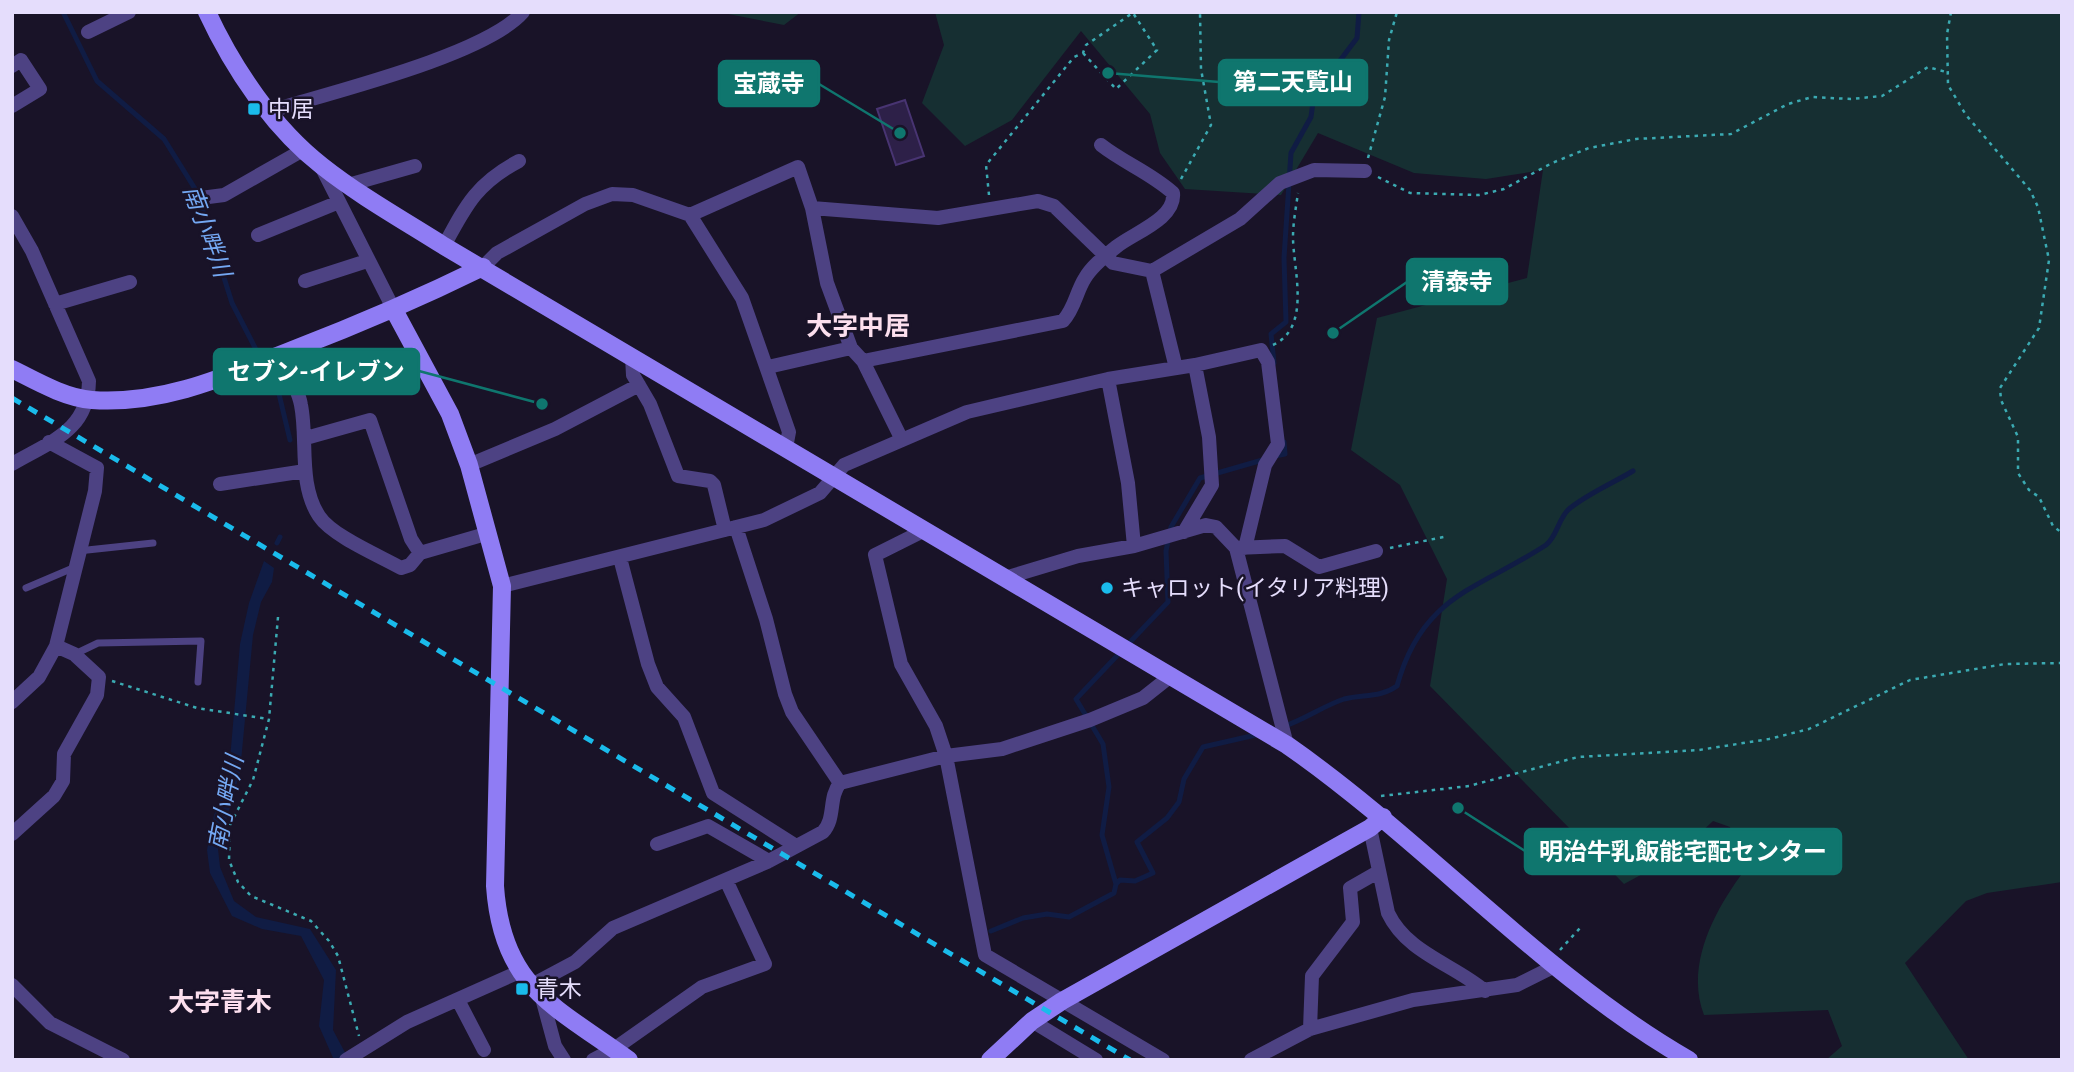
<svg xmlns="http://www.w3.org/2000/svg" width="2074" height="1072" font-family="Roboto,'Noto Sans JP',sans-serif">
<rect width="100%" height="100%" fill="#191328"/>
<path fill="#162f32" d="M718 12H801L784 25Z
M935 12H2062V882L1987 893 1966 901 1905 963 1969 1060H1826L1842 1046 1828 1010 1704 1015C1685 966 1714 911 1744 871L1730 827 1713 821 1676 856 1624 884 1430 686 1447 579 1400 485 1351 450 1377 318 1527 278 1543 170 1486 179 1414 173 1318 133 1281 195 1185 189 1160 153 1150 114 1081 31 1012 120 965 146 922 103 944 45Z"/>
<path fill="#101c44" d="M264 561 274 568 272 582 261 602 253 635 240 772 218 849 220 867 234 901 256 917 310 929 336 970 333 1030 349 1060H334L319 1026 324 980 301 936 262 929 232 916 210 873 207 850 214 815 228 782 240 644 249 603Z"/>
<g fill="none" stroke-linecap="round" stroke-linejoin="round">
<path stroke="#101c44" stroke-width="5" d="M63 12 97 81 164 139 197 192 232 303 279 394 290 440
M1274 363 1271 334 1286 322 1284 258 1291 153 1311 117 1314 95 1357 38 1359 12
M1275 456 1285 454 1284 442
M277 543 280 537
M1282 727C1304 720 1323 706 1344 699 1363 694 1380 698 1397 686 1422 595 1477 590 1546 545 1557 537 1558 519 1569 509 1587 494 1613 483 1633 471
M1116 884 1120 880 1135 881 1153 873 1137 842 1167 818 1179 802 1184 779 1203 747 1260 734
M991 931 1023 918 1047 914 1069 917 1114 893 1116 884 1102 835 1109 787 1103 744 1076 699 1168 602 1166 551 1171 527 1200 478 1266 459"/>
</g>
<path fill="#2d2048" stroke="#483472" stroke-width="2" d="M905 100 924 156 896 165 877 109Z"/>
<g fill="none" stroke-linecap="round" stroke-linejoin="round">
<path stroke="#3baab2" stroke-width="2.5" stroke-dasharray="3.5 5" stroke-linecap="butt" d="M1951 12 1947 34 1948 85 1966 115 2030 190 2038 207 2049 260 2039 328 2000 388 2001 400 2018 437V473L2029 490 2039 497 2053 526 2062 533
M1083 53 1116 89 1157 50 1133 13
M1368 158 1385 97 1389 40 1397 12
M1378 177 1410 193 1479 195 1504 189 1552 163 1589 148 1636 139 1731 134 1788 104 1812 97 1851 99 1882 96 1928 67 1946 72
M1181 179 1211 125 1201 69 1200 12
M989 195 986 165 1074 57 1083 53 1086 45 1134 12
M1273 345C1312 327 1293 269 1293 237 1293 223 1296 207 1298 193
M1390 548 1448 536
M278 617 269 719 253 780 230 825 229 860 238 882 251 896 311 921 329 941 338 956 359 1036
M112 681 197 708 268 719
M1381 796 1469 786 1578 757 1699 750 1769 739 1809 729 1910 680 2005 664 2062 663
M1560 950 1580 928"/>
<path stroke="#4d4283" stroke-width="7" d="M78 551 153 543
M26 588 73 568
M75 654 98 643 201 641 198 682"/>
<path stroke="#4d4283" stroke-width="14" d="M88 32 129 12
M12 66 21 60 40 89 12 106
M270 111C329 93 486 55 523 12
M321 166 394 310
M348 185 415 166
M193 199 224 195 303 150
M812 208 938 218 1038 201 1054 206 1113 263 1152 271
M690 215 742 298 789 432 786 448
M12 216 32 251 89 381C88 431 51 441 12 464
M258 235 339 202
M444 246C466 205 477 183 519 161
M483 267 497 253 585 204 612 194 633 195 690 215 798 167 812 208 827 283 851 348 863 361 901 438
M305 281 367 261
M55 304 130 282
M279 356C287 371 298 388 301 405 308 440 298 484 319 516 332 536 380 556 401 568L410 565 420 553 489 533
M632 357 633 375 650 404 678 476 710 481 714 485 725 530
M863 361 1063 321C1075 308 1076 292 1085 278 1092 266 1105 256 1116 247 1133 233 1176 219 1173 193 1151 173 1124 163 1101 145
M768 367 851 348
M1176 368 1152 271 1240 219 1280 183 1314 170 1365 171
M1108 379 1128 483 1134 546
M306 438 370 420 411 539 420 553
M469 465 555 429 639 385
M220 484 305 471
M736 527 766 619 785 694 792 712 840 783
M923 531 875 555 901 664 936 726 946 756 985 955 1163 1060
M1184 532 1212 485 1209 437 1195 365
M1236 548 1287 745
M620 558 648 664 657 687 684 717 713 793 796 846
M1005 578 1078 556 1134 546 1206 525 1216 527 1236 548 1285 546 1319 567 1376 551
M502 586 764 520 820 493 844 465 967 412 1108 379 1195 365 1261 350 1268 362 1278 444 1265 465 1245 548
M12 702 39 677 56 646 95 491 97 468 49 442
M1370 828 1388 913C1407 953 1453 964 1485 991
M12 834 54 796 63 781 64 754 97 695 99 677 74 654 56 646
M657 844 708 826 769 861
M12 985 50 1023 123 1060
M530 986 575 962 613 928 767 862 823 832C836 818 828 798 840 783L946 756 1002 749 1090 720 1143 698 1172 675
M542 998 555 1046 564 1060
M458 1000 484 1050
M1032 1021 1096 1060
M1310 1029 1312 976 1353 922 1350 888 1378 872
M346 1060 407 1022 519 972
M593 1060 614 1049 702 987 765 964 726 880
M1251 1060 1310 1029 1413 1000 1517 985 1557 965"/>
<path stroke="#8f7cf4" stroke-width="18" d="M207 12C233 68 273 128 322 166 360 196 403 220 444 246L1287 745C1425 841 1544 977 1689 1060
M394 310 450 414 469 465 502 586 495 886C502 988 555 1006 629 1060
M12 369C36 381 65 398 92 400 163 405 227 376 292 350 357 325 420 298 483 267
M990 1060 1032 1021 1062 1001 1370 828 1383 817"/>
<path stroke="#1abbeb" stroke-width="5" stroke-dasharray="10 9" stroke-linecap="butt" d="M12 398 1130 1060"/>
</g>
<g fill="#1abbeb" stroke="#191328" stroke-width="2.5">
<rect x="247" y="102" width="14" height="14" rx="3.5"/>
<circle cx="1107" cy="588" r="7"/>
<rect x="515" y="982" width="14" height="14" rx="3.5"/>
</g>
<g text-anchor="middle" dominant-baseline="central" stroke-width="5" stroke-linejoin="round" paint-order="stroke">
<g font-size="23" fill="#e5ddfc" stroke="#191328" text-anchor="start">
<text x="268" y="109">中居</text>
<text x="1121" y="588">キャロット(イタリア料理)</text>
<text x="536" y="989">青木</text>
</g>
<g font-size="24" font-style="italic" fill="#74a8f3" stroke="#191328">
<text transform="translate(207 231) rotate(70)">南小畔川</text>
<text transform="translate(226 803) rotate(-79)">南小畔川</text>
</g>
<g font-size="26" font-weight="bold" fill="#fcdfee" stroke="#191328">
<text x="858" y="326">大字中居</text>
<text x="220" y="1002">大字青木</text>
</g>
</g>
<path fill="none" stroke="#0f766e" stroke-width="2.5" d="M1108 73L1219 82M900 133L819 84M1333 333L1407 282M542 404L419 371M1458 808L1525 851"/>
<g fill="#0f766e" stroke="#191328" stroke-width="2.5">
<circle cx="1108" cy="73" r="7"/>
<circle cx="900" cy="133" r="7"/>
<circle cx="1333" cy="333" r="7"/>
<circle cx="542" cy="404" r="7"/>
<circle cx="1458" cy="808" r="7"/>
</g>
<g fill="#0f766e" stroke="#0f766e" stroke-width="2.5">
<rect x="1219" y="60" width="148" height="45" rx="7"/>
<rect x="719" y="61" width="100" height="45" rx="7"/>
<rect x="1407" y="259" width="100" height="45" rx="7"/>
<rect x="214" y="349" width="205" height="45" rx="7"/>
<rect x="1525" y="829" width="316" height="45" rx="7"/>
</g>
<g font-size="24" text-anchor="middle" font-weight="bold" fill="#fff">
<text x="1293" y="90">第二天覧山</text>
<text x="769" y="92">宝蔵寺</text>
<text x="1457" y="290">清泰寺</text>
<text x="316" y="380">セブン-イレブン</text>
<text x="1683" y="860">明治牛乳飯能宅配センター</text>
</g>
<rect width="2074" height="1072" fill="none" stroke="#e5ddfc" stroke-width="28"/>
</svg>
